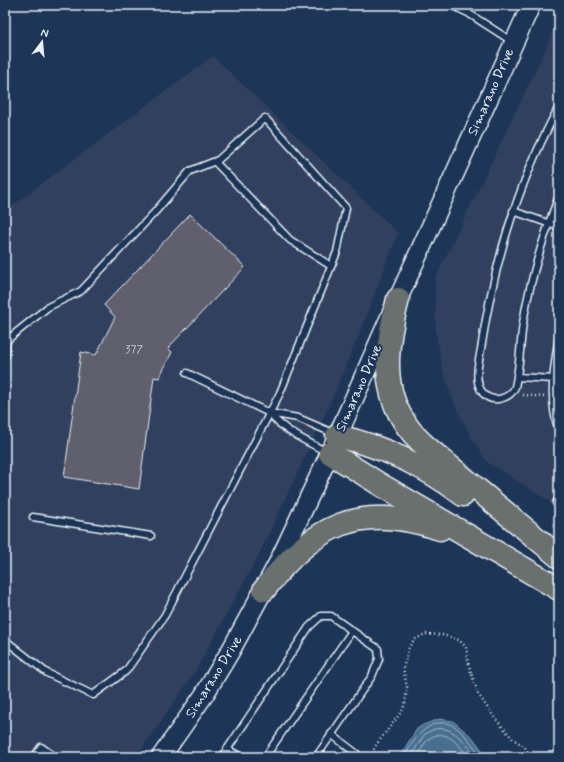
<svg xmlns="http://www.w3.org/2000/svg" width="564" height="762" font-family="Mynerve,sans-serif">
<rect width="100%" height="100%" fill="#1d3557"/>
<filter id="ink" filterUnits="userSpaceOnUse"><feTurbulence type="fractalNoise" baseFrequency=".025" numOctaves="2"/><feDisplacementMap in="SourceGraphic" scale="8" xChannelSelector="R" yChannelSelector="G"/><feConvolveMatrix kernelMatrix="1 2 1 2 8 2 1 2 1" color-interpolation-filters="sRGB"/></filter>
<g filter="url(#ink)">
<path fill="#31415e" d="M559 16V507L487 462 471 437 455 405 443 371 436 334 435 298V279L541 59Z
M213 56 398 233 366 317 329 406 259 554 196 670 136 757H5V211Z"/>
<path fill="#486e90" stroke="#88a2ba" d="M440 719 453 721 473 738 487 757H399L417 729 423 725Z"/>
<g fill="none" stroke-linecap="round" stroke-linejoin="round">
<path stroke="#a8bdce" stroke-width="1" d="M404 757C413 741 428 717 450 724 461 728 475 748 482 757
M410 757 424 735C446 717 464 740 476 757
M417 757C420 752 424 742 430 738 445 727 460 745 468 757"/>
</g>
<path fill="#615e6d" stroke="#e8f1f8" d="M190 214 245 267 168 348 172 352 159 378 154 377 139 489 64 477 81 352 96 355 115 317 104 305Z"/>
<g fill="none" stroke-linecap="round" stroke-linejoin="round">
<defs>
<path id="lane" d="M452 5 468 13 513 42
M468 5V13
M559 107C518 182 495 259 482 343 480 358 472 380 483 393 492 404 510 399 515 387 520 366 520 344 523 323 530 280 543 237 559 196
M215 162 290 240 331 266
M513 211 559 227
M559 336C554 366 548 401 559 431
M5 358 7 340 48 307 81 291 155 212 190 171 218 160 265 118 346 208 337 252 280 393 165 615 126 671 93 695 47 673 5 640
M187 373 269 413 298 418 335 434
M517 377 554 379
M269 413C285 432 306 441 327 452
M556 503 559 498
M33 517 151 536
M331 734 357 754 356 757
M227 749 241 757
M34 757 41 747 55 757
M222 757 309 627 321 616H331L378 649 379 659 372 676 316 757
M265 757 352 631"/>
<path id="secondary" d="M161 757 204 695 231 650 278 563 330 453 398 299 531 5"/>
<path id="highway" d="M398 299C388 337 380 382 402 418 409 431 419 441 430 450L559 557
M337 436C382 446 427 467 463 495
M330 453 381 485 559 589
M264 590C313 525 360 501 440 529"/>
</defs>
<use href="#lane" stroke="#e8f1f8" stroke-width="9"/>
<use href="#secondary" stroke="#e8f1f8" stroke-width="21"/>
<use href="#highway" stroke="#e8f1f8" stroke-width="25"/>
<path stroke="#e8f1f8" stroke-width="2.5" stroke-dasharray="1 3" stroke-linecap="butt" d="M523 395 545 397
M375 757 373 751 376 745 402 711 405 704 407 687 403 668 409 647 414 640 425 634 443 635 459 640 466 647 469 666 478 694 494 717 513 739 524 746 528 752 527 757"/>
<use href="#lane" stroke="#1d3557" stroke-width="6"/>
<use href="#secondary" stroke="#1d3557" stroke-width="18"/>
<use href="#highway" stroke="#6b706d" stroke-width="22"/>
</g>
</g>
<g text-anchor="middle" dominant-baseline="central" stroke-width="4" stroke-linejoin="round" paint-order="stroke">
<g font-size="12" fill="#c6ccd5">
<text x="134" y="350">377</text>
</g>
<g font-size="14" fill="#e8f1f8" stroke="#1d3557">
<text transform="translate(491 92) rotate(-66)">Simarano Drive</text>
<text transform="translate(359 388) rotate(-66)">Simarano Drive</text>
<text transform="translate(214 677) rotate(-58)">Simarano Drive</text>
</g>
</g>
<rect width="564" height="762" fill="none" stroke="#1d3557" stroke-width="20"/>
<rect x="10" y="10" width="544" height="742" fill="none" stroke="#e8f1f8" stroke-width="1.5" filter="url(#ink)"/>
<g transform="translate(42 42) rotate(16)" stroke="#1d3557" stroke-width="3" paint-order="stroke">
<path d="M0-3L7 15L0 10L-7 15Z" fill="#e8f1f8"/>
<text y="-6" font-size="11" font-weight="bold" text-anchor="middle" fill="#e8f1f8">N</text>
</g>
</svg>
